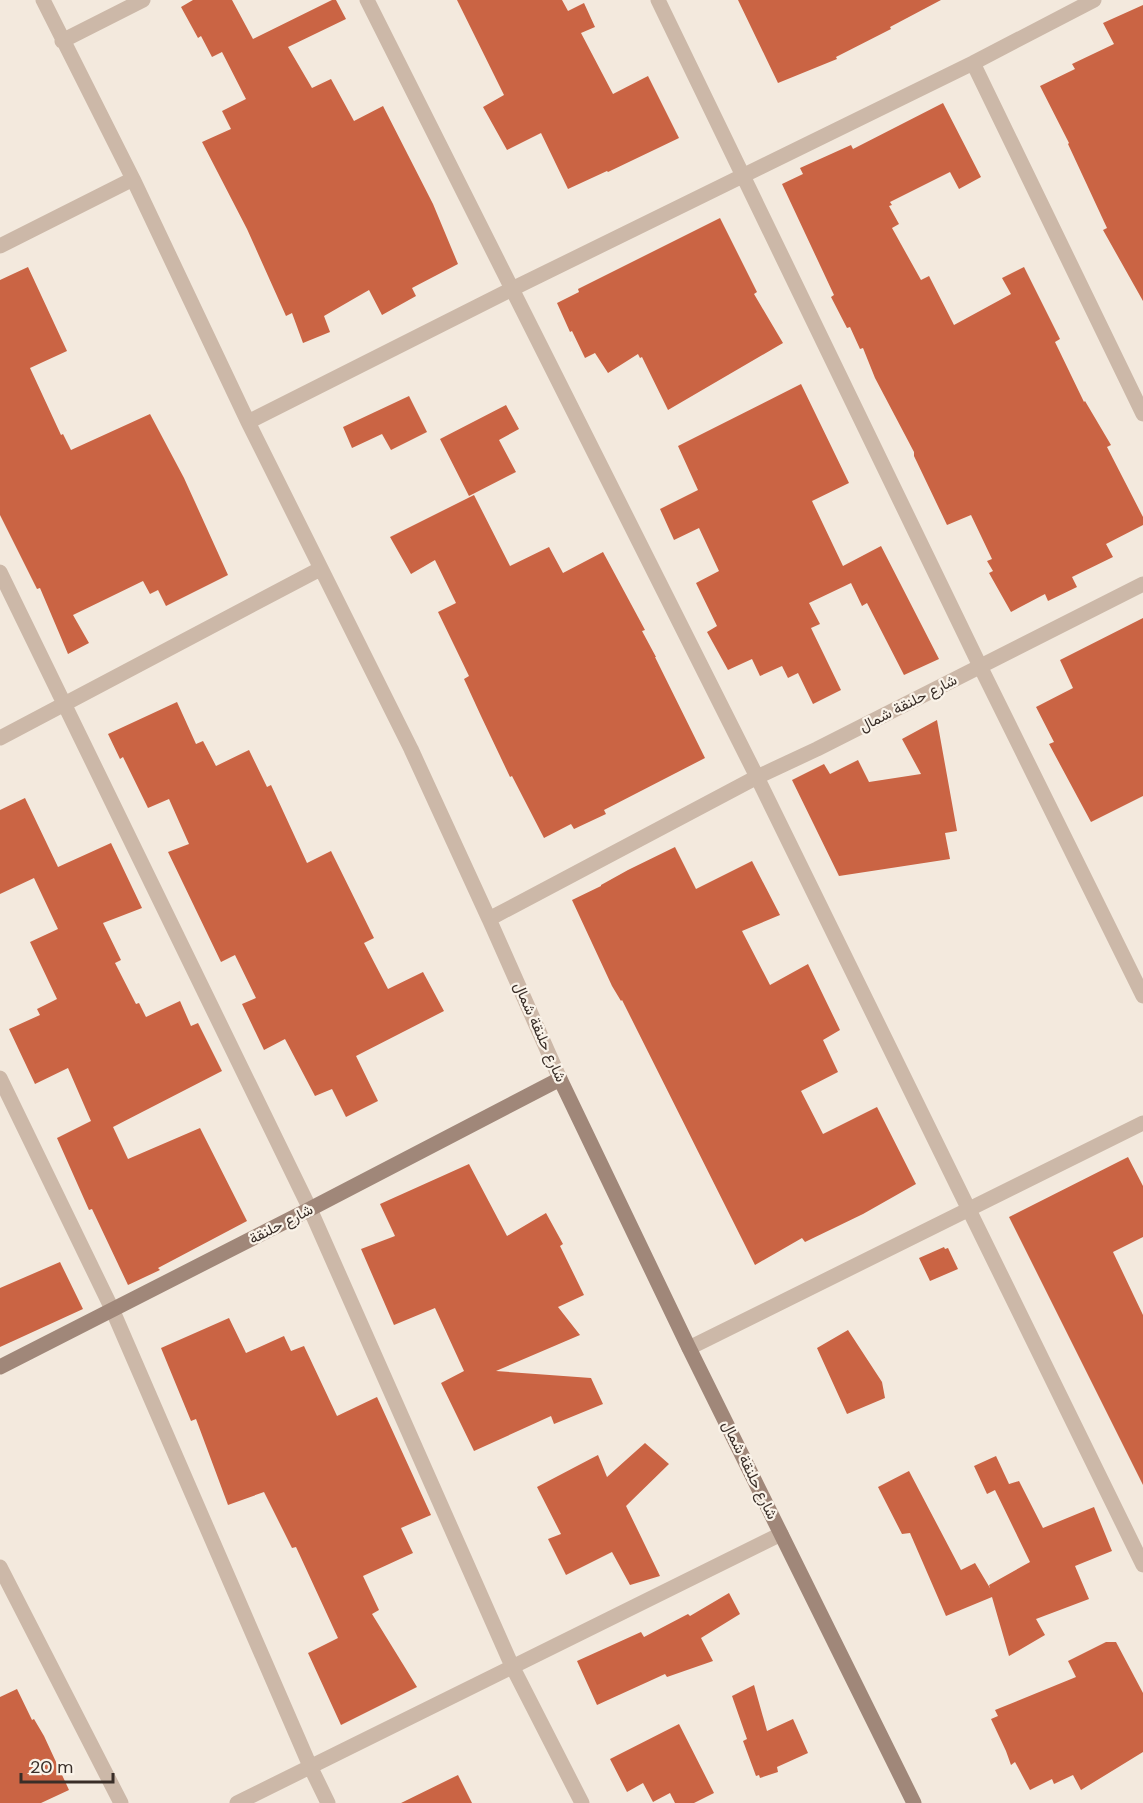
<svg xmlns="http://www.w3.org/2000/svg" width="1143" height="1803" viewBox="0 0 1143 1803" font-family="'DM Sans',Vazirmatn,sans-serif">
<rect width="100%" height="100%" fill="#f3e9dd"/>
<!-- building -->
<path fill="#ca6444" d="M193,0H232L253,39L332,0H336L346,19L288,47L312,88L331,79L354,121L383,106L433,204L458,264L412,288L416,296L382,315L369,290L324,316L330,332L303,343L292,313L286,316L247,229L202,142L231,129L222,111L246,99L222,52L212,57L201,36L198,38L181,7Z
M457,0H562L568,11L584,3L595,27L581,33L613,94L648,76L679,138L608,172L607,171L568,189L541,133L507,150L483,107L504,95Z
M738,0H941L890,27L891,29L836,57L837,59L778,83Z
M1143,5V301L1103,230L1107,228L1068,144L1069,143L1040,86L1075,69L1072,64L1114,44L1103,23Z
M943,103L981,177L959,189L950,172L890,202L892,205L889,206L899,224L892,228L921,280L929,276L954,325L1011,294L1002,278L1024,267L1060,339L1055,342L1084,402L1085,401L1111,445L1107,447L1143,517V525L1106,544L1113,557L1072,577L1077,587L1048,601L1045,594L1011,612L989,573L993,571L987,561L992,559L971,515L947,525L914,456V452L875,378L863,348L860,349L850,327L847,328L831,297L834,295L782,184L803,174L800,168L851,145L853,149Z
M720,218L757,292L754,294L783,343L668,410L642,357L640,358L638,354L608,373L595,353L585,358L572,331L570,332L557,303L579,292L578,289Z
M28,267L67,351L30,368L61,435L63,434L71,450L150,414L184,478L228,575L166,606L158,590L150,594L143,581L73,615L89,643L68,654L40,588L37,589L0,515V280Z
M801,384L849,483L812,501L843,566L881,546L939,659L904,675L867,603L862,606L851,583L809,603L820,624L811,628L841,690L813,704L798,673L788,678L782,666L760,676L752,659L728,670L707,632L717,626L696,583L719,571L699,528L674,540L660,509L698,490L678,446Z
M409,396L427,432L391,450L382,434L352,448L343,427Z
M506,405L519,429L499,440L516,472L469,496L440,439Z
M474,495L510,566L549,547L563,573L603,552L645,630L642,631L656,657H655L705,758L604,810L606,814L574,829L571,824L544,838L512,776L510,777L481,716L464,679L469,676L438,612L456,603L435,560L411,574L390,537Z
M1143,618V796L1091,822L1049,744L1054,742L1036,707L1073,688L1060,660Z
M177,702L196,744L203,741L216,766L249,750L267,787L271,785L307,863L331,851L374,938L364,943L388,989L423,972L444,1011L356,1056L378,1101L346,1117L332,1089L315,1096L285,1039L264,1050L242,1004L256,998L235,955L221,962L168,852L189,844L169,799L148,808L123,757L120,759L108,734Z
M937,720L957,831L945,833L950,859L839,876L792,780L824,764L830,774L858,760L869,782L921,774L902,739Z
M25,798L58,867L111,843L142,908L103,923L121,960L115,963L136,1004L139,1003L146,1017L180,1001L191,1026L198,1023L222,1071L113,1127L128,1159L200,1128L247,1221L158,1268L160,1270L128,1285L92,1209L89,1210L57,1138L91,1121L68,1068L35,1084L9,1029L40,1015L37,1009L57,999L30,942L58,929L34,878L0,894V810Z
M675,847L696,889L752,861L780,915L742,931L770,985L808,964L840,1030L823,1040L838,1072L801,1091L823,1134L877,1107L916,1184L863,1214L805,1242L802,1238L755,1265L622,1000L621,1001L612,986L572,900L601,886V885L628,870Z
M1128,1157L1143,1186V1237L1113,1252L1143,1315V1485L1009,1217Z
M469,1164L507,1236L546,1213L563,1244L560,1246L584,1295L558,1307L580,1335L496,1371L591,1378L603,1404L554,1424L551,1416L474,1451L441,1383L464,1371L435,1308L394,1325L361,1249L395,1236L380,1204Z
M944,1247L945,1249L948,1248L958,1269L930,1281L919,1258Z
M60,1262L83,1309L0,1347V1288Z
M229,1318L246,1353L284,1336L291,1351L304,1346L337,1416L377,1397L431,1515L401,1528L413,1553L363,1576L379,1610L372,1614L417,1687L341,1725L308,1653L338,1638L296,1547L292,1548L264,1492L228,1505L196,1419L191,1421L161,1348Z
M848,1330L882,1382L885,1398L847,1414L817,1348Z
M645,1443L669,1464L626,1506L660,1576L630,1585L612,1552L566,1575L548,1539L561,1534L537,1487L598,1455L607,1477Z
M996,1456L1009,1484L1019,1481L1043,1528L1094,1507L1112,1551L1075,1566L1089,1599L1036,1619L1045,1635L1009,1656L992,1597L946,1616L910,1533L902,1534L878,1487L909,1471L961,1570L975,1563L990,1588L989,1585L1030,1562L995,1490L987,1494L974,1466Z
M729,1593L740,1614L701,1638L713,1661L667,1677L665,1674L597,1705L577,1661L641,1632L644,1637L688,1614L690,1616Z
M1106,1642H1116L1143,1693V1752L1081,1790L1073,1775L1054,1784L1052,1779L1030,1790L1015,1762L1011,1765L1006,1751L991,1719L998,1716L995,1710L1076,1677L1068,1661Z
M754,1685L767,1731L793,1719L808,1753L777,1767L778,1772L760,1778L759,1775L756,1776L743,1741L747,1739L732,1696Z
M17,1689L32,1720L34,1719L44,1736L69,1790L41,1803H0V1697Z
M679,1724L714,1793L694,1803H675L670,1793L653,1802L643,1783L627,1792L610,1759Z
M458,1775L472,1803H401Z"/>
<g fill="none" stroke-linecap="round" stroke-linejoin="round">
<!-- street -->
<path stroke="#ccb8a8" stroke-width="15" d="M43,0L133,179L248,422L411,749L489,919
M367,0L757,777L1143,1565
M658,0L980,666L1143,996
M62,41L143,0
M973,63L1143,414
M0,246L133,179
M248,422L512,289L973,63L1094,0
M0,572L310,1209L512,1666L582,1803
M0,738L320,569
M0,1078L112,1309L310,1766L328,1803
M560,1079L489,919L757,777L817,749L1143,584
M689,1348L1143,1123
M0,1567L121,1803
M237,1803L781,1534"/>
<!-- secondary -->
<path stroke="#a08779" stroke-width="15" d="M0,1367L310,1209L560,1079L689,1348L914,1803"/>
</g>
<g text-anchor="middle" stroke-width="4.5" stroke-linejoin="round" paint-order="stroke">
<!-- street labels -->
<g font-size="15" fill="#392e28" stroke="#faf3e9">
<text transform="translate(908 703) rotate(-27)" y="5">شارع حلنقة شمال</text>
<text transform="translate(540 1032) rotate(66)" y="5">شارع حلنقة شمال</text>
<text transform="translate(281 1224) rotate(-27)" y="5">شارع حلنقة</text>
<text transform="translate(750 1470) rotate(64)" y="5">شارع حلنقة شمال</text>
</g>
</g>
<!-- scale -->
<path d="M21 1773v9h92v-9" fill="none" stroke="#392e28" stroke-width="3"/>
<text x="30" y="1773" font-size="18" fill="#392e28" stroke="#faf3e9" stroke-width="4.5" paint-order="stroke">20 m</text>
</svg>
